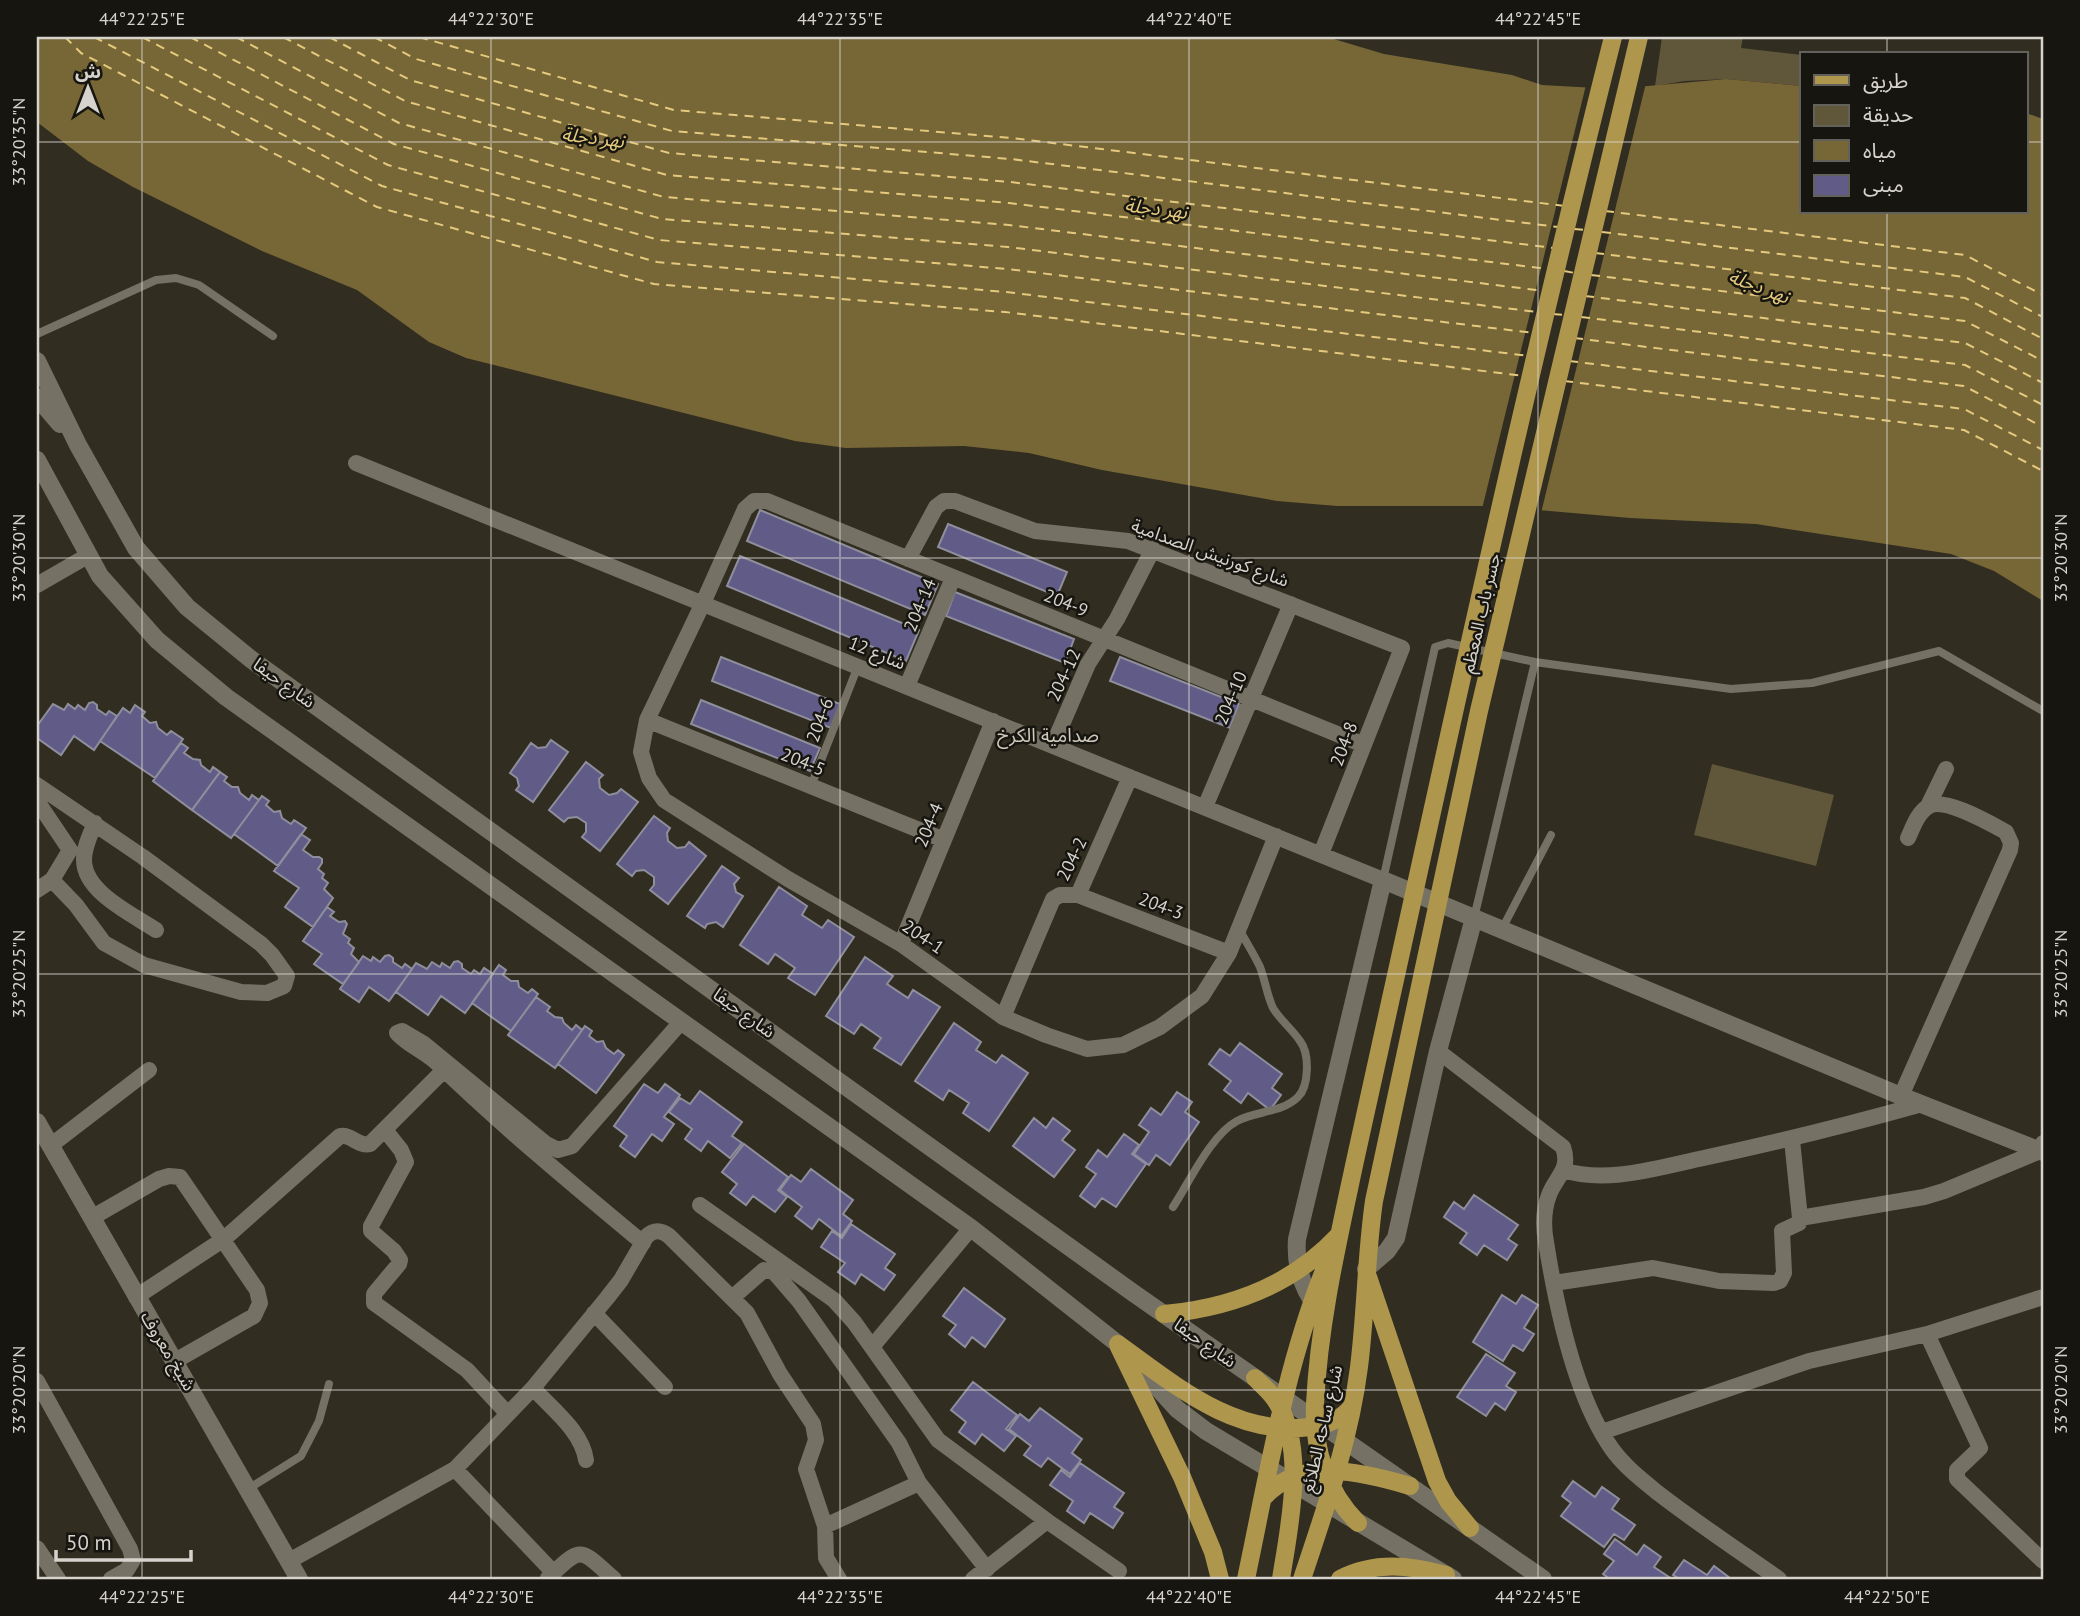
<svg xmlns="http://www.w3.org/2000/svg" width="2080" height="1616" viewBox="0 0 2080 1616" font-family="'PT Sans','Noto Sans Arabic',sans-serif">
<rect width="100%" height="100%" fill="#312d21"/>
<!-- green -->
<path fill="#60563a" d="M1662,37H1743L1741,48L1802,55V86L1726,79L1685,81L1655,86Z
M1712,764L1834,795L1816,866L1694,835Z"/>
<!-- water -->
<path fill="#776636" d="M37,37H1327L1384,54L1512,75L1542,85L1614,89L1726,79L1802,86V212H2026V113L2043,119V601L1994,571L1951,554L1756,524L1630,518L1493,506H1337L1277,501L1102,470L1029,453L964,446L846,448L795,441L466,358L429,342L357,290L262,251L133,187L88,161L37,122Z"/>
<!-- pier -->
<path fill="#312d21" d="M1646,83L1541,513L1482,509L1586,85Z"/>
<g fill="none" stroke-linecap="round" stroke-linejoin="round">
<!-- ferry -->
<path stroke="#e5ca7e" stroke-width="2" stroke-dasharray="9 7" stroke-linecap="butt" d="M65,37L81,53L377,207L654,284L1005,312L1524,376
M94,37L382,186L657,262L1006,292L1529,356
M142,37L388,165L659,240L1007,269L1534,333
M190,37L394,144L662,219L1008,247L1537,312
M236,37L399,123L664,197L1009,225L1544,291
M283,37L405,101L667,175L1009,203L1548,269
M329,37L410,80L669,153L1010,182L1554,248
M374,37L416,59L672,131L1011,159L1558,227
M419,37L674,110L1012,138L1565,206
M1605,211L1965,255L2043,295
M1574,229L1586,230
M1602,232L1965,277L2043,317
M1595,253L1965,298L2043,339
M1564,271L1575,273
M1591,275L1965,321L2043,361
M1585,296L1965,343L2043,383
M1553,314L1565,315
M1581,317L1965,365L2043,405
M1574,338L1964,386L2043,427
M1569,361L1964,409L2043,450
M1564,381L1964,430L2043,471"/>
</g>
<!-- building -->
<path fill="#605b87" stroke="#8f8e9c" stroke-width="2" d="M760,510L938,584L925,615L747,541Z
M948,524L1067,572L1057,596L938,547Z
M740,556L919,630L906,661L727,586Z
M955,592L1074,639L1065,663L946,616Z
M721,657L840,704L831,728L712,681Z
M1120,657L1239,704L1230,728L1110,681Z
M701,700L820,748L810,771L691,724Z
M93,702L97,705V709L106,715L109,711L117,716L94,750L74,736L61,755L37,738V726L53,704L64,710L68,704L75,709L78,705L85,710L89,703Z
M135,705L145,712L142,716L150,723L156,722L158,728L167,735L171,731L183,739L155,778L100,741L123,708L130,713Z
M551,740L568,752L533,802L516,790L519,786L517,778L510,773L531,743L538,748L546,747Z
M181,743L188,748L184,753L193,759L200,760L201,765L210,772L213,767L220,772L192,810L153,781Z
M586,762L603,775L599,779L600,788L609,795L617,793L621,789L638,802L600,851L582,837L586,832V823L577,817L568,818L564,822L549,810Z
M220,772L227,777L224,781L232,787H238L240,793L249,800L252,795L259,800L231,838L192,810Z
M262,796L269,801L266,805L274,812L280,811L282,818L291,824L294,820L306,828L278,866L234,834Z
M654,816L670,828L667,833L668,841L677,848L685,847L689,842L706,856L668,904L650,890L654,885V877L644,870L636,871L632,876L617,864Z
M301,834L310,840L303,850L313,857H319L322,859V863L318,869L324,874L322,878L328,883L324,889L333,898L313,927L285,907L299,888L274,871Z
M722,866L739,878L734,884L736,892L743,896L723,927L716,922L707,924L705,928L687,916Z
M779,887L807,906L802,915L822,928L828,920L854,937L815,995L788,978L795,968L775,954L768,964L740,945Z
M327,907L334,912L330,916L339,922L345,921L347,924L343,934L350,939L348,943L354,948L351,954L359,962L343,984L314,964L322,954L303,941Z
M389,955L393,958V962L402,968L405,964L412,969L389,1001L369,987L359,1002L340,989L363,956L371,961L373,957L380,962L385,956Z
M865,957L893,976L887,984L908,998L913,990L940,1007L901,1065L874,1048L881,1038L861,1024L854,1034L826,1016Z
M458,961L462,964V968L471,974L474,970L480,974L484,968L493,974L465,1013L441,996L428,1015L396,992L416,963L427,969L432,962L440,967L442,963L450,968L454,962Z
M499,965L506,970L503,975L511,981H518L519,987L528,993L532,989L538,994L511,1031L472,1003Z
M536,997L550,1007L547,1011L555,1017L562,1018L564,1023L572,1030L576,1025L582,1030L555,1068L508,1035Z
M954,1023L981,1042L976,1050L996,1063L1002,1055L1028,1073L989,1131L963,1113L969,1103L949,1090L943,1100L915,1081Z
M585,1026L592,1031L589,1036L597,1042L603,1041L606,1048L614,1054L618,1050L624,1055L596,1093L558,1064Z
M1240,1043L1282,1074L1272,1088L1281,1095L1270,1110L1248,1093L1241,1103L1224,1090L1231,1081L1209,1064L1220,1049L1230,1056Z
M644,1084L658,1093L665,1084L680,1095L664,1117L674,1124L662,1141L652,1134L635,1157L620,1146L627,1136L614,1126Z
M700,1091L742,1122L732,1136L742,1143L730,1158L708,1141L701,1151L685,1139L692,1129L669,1112L680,1098L690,1104Z
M1177,1092L1192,1102L1185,1112L1199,1122L1170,1165L1156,1155L1149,1165L1134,1154L1149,1132L1139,1125L1151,1108L1161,1115Z
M1034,1118L1046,1128L1053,1118L1070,1131L1062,1140L1075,1150L1054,1177L1013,1146Z
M1124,1134L1139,1145L1132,1154L1146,1164L1116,1207L1102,1198L1095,1207L1080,1196L1096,1174L1086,1167L1098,1150L1107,1157Z
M744,1144L788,1177L778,1190L787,1197L775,1212L753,1196L746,1205L730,1193L737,1184L722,1172Z
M811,1169L853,1200L843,1214L852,1221L841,1236L819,1219L812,1229L795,1216L802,1207L780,1190L791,1175L801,1182Z
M1474,1195L1518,1225L1508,1239L1517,1245L1507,1260L1484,1245L1477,1255L1460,1243L1467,1233L1444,1217L1454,1202L1464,1209Z
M851,1224L895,1254L885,1268L895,1275L884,1290L861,1274L855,1284L838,1272L845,1263L821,1247L832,1231L842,1238Z
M964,1288L1005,1319L985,1347L972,1337L965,1347L949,1334L956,1325L943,1316Z
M1502,1295L1516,1304L1522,1295L1538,1305L1524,1328L1534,1334L1523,1351L1513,1345L1503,1361L1473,1342Z
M1486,1354L1515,1373L1506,1386L1516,1392L1505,1410L1495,1403L1486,1416L1457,1397Z
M973,1382L1017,1415L1006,1429L1016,1436L1004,1451L982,1434L975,1444L959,1432L966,1422L951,1410Z
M1040,1408L1082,1439L1072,1453L1081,1460L1070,1474L1048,1458L1041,1467L1024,1455L1031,1446L1009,1429L1020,1414L1029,1421Z
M1080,1463L1124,1493L1114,1507L1123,1513L1113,1528L1090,1513L1084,1523L1067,1511L1073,1501L1050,1485L1061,1470L1070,1477Z
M1573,1481L1595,1497L1602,1487L1619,1499L1612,1509L1635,1525L1624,1540L1614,1534L1604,1547L1561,1516L1571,1503L1562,1496Z
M1615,1539L1637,1555L1644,1545L1661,1557L1654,1567L1672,1579H1610L1603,1574L1614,1561L1604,1554Z
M1684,1560L1707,1575L1714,1566L1730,1578L1680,1579L1673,1575Z"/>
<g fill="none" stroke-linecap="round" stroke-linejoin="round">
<!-- service -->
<path stroke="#757164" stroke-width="8" d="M37,334L156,280L176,278L199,285L273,336
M1535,662L1731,689L1812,683L1939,651L2043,711
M811,786L858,666
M1383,880L1435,647L1448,643L1535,662L1474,918
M1502,929L1551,835
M1173,1207C1190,1181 1211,1135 1237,1121C1255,1111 1282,1113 1298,1097C1309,1086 1310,1054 1300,1041C1292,1029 1281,1021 1273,1008C1267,995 1265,980 1260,967C1254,954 1246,942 1239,929
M248,1489L301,1456L319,1421L329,1384"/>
<!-- minor -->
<path stroke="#757164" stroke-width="16" d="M356,463L1383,880
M908,559L936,507L944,501H955L1035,531L1128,541L1402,648L1321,854
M37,585L89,555
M907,686L953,578
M647,720L944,840
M1053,745L1088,664L1117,619L1153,549
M37,785L143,857L261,944L272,955L287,976L284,986L267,993L241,992L144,965L104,943L76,905L52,880
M37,801L70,850L52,880L37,890
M1928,806L1946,769
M1205,807L1291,604
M95,823C90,835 84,847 84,860C84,892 132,914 156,930
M1276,836L1229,953L1202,996L1160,1027L1123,1045L1087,1049L1046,1035L1003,1017L901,944L788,879L664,800L649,778L641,752L647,720L703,603L745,509L754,501H767L1364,745
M1078,895L1229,953
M901,944L993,721
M1003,1017L1053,899L1060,895H1078L1130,777
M1438,1051L1563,1147C1571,1170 1556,1176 1549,1195C1543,1211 1543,1226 1546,1242C1556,1305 1575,1397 1612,1449C1624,1466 1642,1480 1658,1493C1697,1523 1739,1551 1779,1579
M1901,1096L2010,850L2011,843L2006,832C1991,824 1945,797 1929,806C1918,812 1913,827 1908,838
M385,1130L401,1150L406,1162L371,1226V1231L394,1251L400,1260L399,1264L374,1294V1303L467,1370L508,1414
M50,1146L149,1070
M1563,1170C1606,1184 1656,1168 1699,1159C1775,1143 1847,1125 1922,1104
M700,1205L834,1300L854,1322L938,1440L1047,1521
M93,1217L159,1179L169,1176L180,1177L257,1290L260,1303L254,1316L175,1361
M1800,1218L1924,1197L1944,1191L2040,1151L2043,1143
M643,1243C572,1184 502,1126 436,1062C424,1051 408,1045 397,1033L402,1031L424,1044L546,1144L558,1150L572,1146L681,1022
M1554,1283L1653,1268L1719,1281L1774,1283L1780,1281L1784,1273L1782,1231L1799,1223L1800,1218L1792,1140
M136,1297L224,1239L340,1136C351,1134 359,1147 370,1144L444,1070
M733,1297L764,1270L774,1272L799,1301L899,1443L919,1483L987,1569
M594,1313L665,1387
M1927,1334L1980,1448L1957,1470V1479L2043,1561
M872,1347L971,1228
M37,1381L130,1549L133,1560L127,1570L111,1579
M533,1388C552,1409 582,1431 586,1460
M1602,1432L1809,1361L1927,1334L2043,1297
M455,1469L553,1572
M825,1526L919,1483
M37,1548L58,1579
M289,1561L455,1469L533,1388L607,1298L621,1280L646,1237C654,1229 661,1230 669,1236L747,1313L780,1374L813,1424L816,1440L806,1469L825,1526L826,1558L839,1579
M548,1578C583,1545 579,1548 614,1579
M973,1579L1047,1521L1119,1571"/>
<!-- tertiary -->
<path stroke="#757164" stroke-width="18" d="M37,1122L299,1579
M1366,1269L1387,1251L1396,1238L1438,1051L1474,918
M1320,1311C1303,1291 1295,1266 1297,1239L1383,880L1901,1096L2043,1152"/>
<!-- secondary -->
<path stroke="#757164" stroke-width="18" d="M37,361L78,445L136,548L187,607L252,660L1132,1292L1543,1579
M37,397L60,424
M37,460L100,576L157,640L226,697L971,1228L1118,1344L1177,1409L1206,1431L1453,1579"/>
<!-- primary -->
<path stroke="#ae964d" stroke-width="18" d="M1368,1277L1437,1481L1448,1501L1470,1528
M1164,1314C1230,1308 1292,1285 1338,1236
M1118,1344C1175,1385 1235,1437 1310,1427C1326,1425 1342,1420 1352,1406
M1119,1347L1182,1477L1213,1552L1220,1579
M1255,1378C1262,1385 1269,1391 1274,1398C1308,1445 1289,1527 1281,1579
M1263,1498C1300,1456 1363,1472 1410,1486
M1358,1523C1326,1491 1313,1448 1315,1404C1319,1322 1338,1241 1355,1161C1373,1081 1390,1001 1408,921C1473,625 1539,330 1613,37
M1246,1579C1268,1475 1285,1367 1325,1268
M1302,1579C1325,1510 1350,1439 1359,1367C1366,1311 1366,1256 1374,1201L1479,711L1639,37
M1340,1579C1374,1561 1410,1565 1446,1575"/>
</g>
<!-- ticks -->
<path fill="none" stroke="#d6d3cc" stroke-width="2" stroke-opacity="0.45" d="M142,37V1579M491,37V1579M840,37V1579M1189,37V1579M1538,37V1579M1887,37V54M37,142H1802M2026,142H2043M1887,212V1579M37,558H2043M37,974H2043M37,1390H2043"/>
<g text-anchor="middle" stroke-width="5" stroke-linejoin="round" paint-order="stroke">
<!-- street labels -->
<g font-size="18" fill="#d6d3cc" stroke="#171510">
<text transform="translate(1210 553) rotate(20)" y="6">شارع كورنيش الصدامية</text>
<text transform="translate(1066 603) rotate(22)" y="6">204-9</text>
<text transform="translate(920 605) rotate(-67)" y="6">204-14</text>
<text transform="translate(1481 613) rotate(-77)" y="6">جسر باب المعظم</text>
<text transform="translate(877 653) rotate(22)" y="6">شارع 12</text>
<text transform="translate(1064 675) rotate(-65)" y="6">204-12</text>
<text transform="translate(284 683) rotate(36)" y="6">شارع حيفا</text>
<text transform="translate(1231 698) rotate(-67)" y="6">204-10</text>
<text transform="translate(820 720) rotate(-69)" y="6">204-6</text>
<text transform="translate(1344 744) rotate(-69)" y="6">204-8</text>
<text transform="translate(803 762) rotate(22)" y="6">204-5</text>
<text transform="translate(929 825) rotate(-67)" y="6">204-4</text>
<text transform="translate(1072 859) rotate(-64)" y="6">204-2</text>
<text transform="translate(1161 906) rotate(21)" y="6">204-3</text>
<text transform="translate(923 937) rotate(34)" y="6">204-1</text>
<text transform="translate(744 1013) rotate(36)" y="6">شارع حيفا</text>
<text transform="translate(1205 1343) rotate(35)" y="6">شارع حيفا</text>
<text transform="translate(168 1351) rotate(59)" y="6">شیخ معروف</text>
<text transform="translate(1322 1429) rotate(-77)" y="6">شارع ساحه الطلائع</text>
</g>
<!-- water labels -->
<g font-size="19" font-style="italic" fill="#e5ca7e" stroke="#171510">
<text transform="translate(593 137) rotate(7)" y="7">نهر دجلة</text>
<text transform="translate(1156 208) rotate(7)" y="7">نهر دجلة</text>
<text transform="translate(1759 286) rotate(21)" y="7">نهر دجلة</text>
</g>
<!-- neighbourhood labels -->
<g font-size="19" fill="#d1cbbd" stroke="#171510">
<text x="1048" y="742">صدامية الكرخ</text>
</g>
</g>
<!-- border -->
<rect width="2080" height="1616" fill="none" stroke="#171510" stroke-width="77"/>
<!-- legend -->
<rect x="1800" y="52" width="228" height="161" fill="#171510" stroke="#63615b" stroke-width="2"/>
<rect x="1814" y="75" width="35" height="10" fill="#ae964d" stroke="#63615b" stroke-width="2"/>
<text x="1863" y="88" font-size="21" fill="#d6d3cc">طريق</text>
<rect x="1814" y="105" width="35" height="21" fill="#60563a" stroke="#63615b" stroke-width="2"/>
<text x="1863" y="122" font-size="21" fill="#d6d3cc">حديقة</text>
<rect x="1814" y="140" width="35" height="21" fill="#776636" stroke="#63615b" stroke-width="2"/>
<text x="1863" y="158" font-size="21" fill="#d6d3cc">مياه</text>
<rect x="1814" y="175" width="35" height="21" fill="#605b87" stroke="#63615b" stroke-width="2"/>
<text x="1863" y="192" font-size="21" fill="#d6d3cc">مبنى</text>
<!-- north arrow -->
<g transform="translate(88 88)" stroke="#171510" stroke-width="5" paint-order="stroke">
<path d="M0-5L12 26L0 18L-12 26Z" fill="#d6d3cc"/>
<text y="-10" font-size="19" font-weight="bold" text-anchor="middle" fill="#d6d3cc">ش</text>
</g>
<!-- scale -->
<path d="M56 1550v10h135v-10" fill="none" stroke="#d6d3cc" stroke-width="3.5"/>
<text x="66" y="1550" font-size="21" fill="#d6d3cc" stroke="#171510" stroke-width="5" paint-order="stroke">50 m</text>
<rect x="38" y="38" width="2004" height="1540" fill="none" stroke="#d6d3cc" stroke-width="2.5"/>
<g font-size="18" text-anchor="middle" fill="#d6d3cc">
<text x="142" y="25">44°22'25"E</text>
<text x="491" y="25">44°22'30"E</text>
<text x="840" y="25">44°22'35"E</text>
<text x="1189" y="25">44°22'40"E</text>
<text x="1538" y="25">44°22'45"E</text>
<text transform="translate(19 142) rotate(-90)" y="6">33°20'35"N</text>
<text transform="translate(19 558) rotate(-90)" y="6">33°20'30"N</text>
<text transform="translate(2061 558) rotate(-90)" y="6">33°20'30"N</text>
<text transform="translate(19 974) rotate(-90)" y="6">33°20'25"N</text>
<text transform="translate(2061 974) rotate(-90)" y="6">33°20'25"N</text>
<text transform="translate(19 1390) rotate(-90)" y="6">33°20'20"N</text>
<text transform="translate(2061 1390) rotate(-90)" y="6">33°20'20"N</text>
<text x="142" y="1603">44°22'25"E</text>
<text x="491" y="1603">44°22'30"E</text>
<text x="840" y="1603">44°22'35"E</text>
<text x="1189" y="1603">44°22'40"E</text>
<text x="1538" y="1603">44°22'45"E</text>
<text x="1887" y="1603">44°22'50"E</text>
</g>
</svg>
